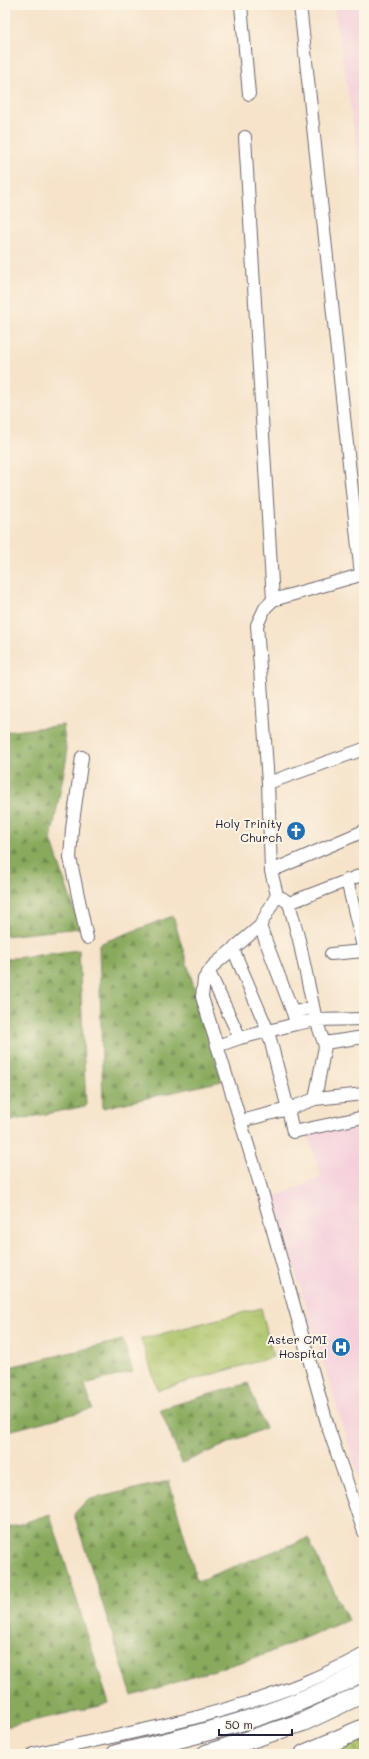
<svg xmlns="http://www.w3.org/2000/svg" width="369" height="1759" viewBox="0 0 369 1759" font-family="Mali,sans-serif">
<defs>
<pattern id="grass-tufts" width="24" height="20" patternUnits="userSpaceOnUse"><rect width="24" height="20" fill="#acc469"/><path d="M3 7l-1-3M5 7V3M7 7l1-3M15 17l-1-3M17 17v-4M19 17l1-3" fill="none" stroke="#94a85c"/></pattern>
<pattern id="forest-firs" width="22" height="20" patternUnits="userSpaceOnUse"><rect width="22" height="20" fill="#89aa5d"/><path d="M5 1l3.5 6h-7zM16 11l3.5 6h-7z" fill="#708a4e"/></pattern>
<pattern id="cemetery-stones" width="16" height="16" patternUnits="userSpaceOnUse"><rect width="16" height="16" fill="#acc469"/><path d="M2 7V4a2 2 0 0 1 4 0v3zM10 15v-3a2 2 0 0 1 4 0v3z" fill="#94a85c"/></pattern>
</defs>
<rect width="100%" height="100%" fill="#fcf5e5"/>
<filter id="ink" filterUnits="userSpaceOnUse"><feTurbulence type="fractalNoise" baseFrequency=".025" numOctaves="2"/><feDisplacementMap in="SourceGraphic" scale="8" xChannelSelector="R" yChannelSelector="G"/><feConvolveMatrix kernelMatrix="1 2 1 2 8 2 1 2 1" color-interpolation-filters="sRGB"/></filter>
<filter id="wash" filterUnits="userSpaceOnUse"><feTurbulence type="fractalNoise" baseFrequency=".012" numOctaves="4" result="noise"/><feDisplacementMap in="SourceGraphic" scale="16" xChannelSelector="R" yChannelSelector="G"/><feGaussianBlur stdDeviation="0.9" result="paint"/><feColorMatrix in="noise" values="0 0 0 0 0 0 0 0 0 0 0 0 0 0 0 0 0 1.4 0 .05"/><feComposite in="paint" operator="in"/></filter>
<g filter="url(#wash)">
<rect width="100%" height="100%" fill="#f6e3ca"/>
<!-- built -->
<path fill="#f4cfdc" d="M334,5H364V192Z
M364,1119V1496L273,1198L321,1177L307,1131Z"/>
<!-- grass -->
<path fill="url(#grass-tufts)" stroke="#677352" d="M261,1308L273,1357L158,1390L141,1339Z"/>
<!-- forest -->
<path fill="url(#forest-firs)" stroke="#56664c" d="M63,725L67,756L51,839L80,928L5,936V732Z
M173,916L222,1081L103,1108L99,944Z
M79,950L86,1106L5,1122V959Z
M123,1340L133,1372L85,1384L92,1409L5,1432V1368Z
M248,1383L265,1428L182,1463L160,1409Z
M169,1481L197,1581L308,1538L348,1620L263,1655L132,1696L74,1514L87,1500Z
M50,1514L109,1704L5,1727V1529Z"/>
<!-- cemetery -->
<path fill="url(#cemetery-stones)" stroke="#677352" d="M364,1738V1754H324Z"/>
</g>
<g filter="url(#ink)">
<g fill="none" stroke-linecap="round" stroke-linejoin="round">
<defs>
<path id="minor" d="M241,5L249,94
M300,5L361,575
M245,137L273,600
M364,574L273,600L265,608L257,625L268,783L271,871L277,895L260,926L213,966L204,979L202,997L259,1181L329,1430L364,1532
M82,757L72,829L70,858L87,938
M268,783L364,749
M271,871L364,831
M347,880L364,951
M282,898L289,903L364,874
M289,903L299,940L316,1020L364,1019
M260,926L293,1013L313,1007
M331,954L364,951
M209,972L240,1038L268,1031L233,949
M296,1024L316,1020L325,1046L315,1099L288,1109L293,1132L364,1117
M324,1043L364,1037
M217,1046L240,1038
M315,1099L364,1094
M241,1121L288,1109L268,1031L296,1024L293,1013
M33,1754C123,1734 215,1718 301,1684C322,1675 344,1666 364,1654"/>
<path id="highway" d="M116,1754C202,1734 286,1714 364,1671
M206,1754L303,1722L364,1693
M304,1754L364,1728"/>
</defs>
<!-- minor casing -->
<use href="#minor" stroke="#6c666d" stroke-width="14"/>
<!-- highway casing -->
<use href="#highway" stroke="#6c666d" stroke-width="20"/>
<!-- minor -->
<use href="#minor" stroke="#fff" stroke-width="12"/>
<!-- highway -->
<use href="#highway" stroke="#fff" stroke-width="18"/>
</g>
</g>
<!-- icons -->
<defs>
<symbol id="church-disc" viewBox="-11 -11 22 22"><circle r="9.5" fill="#1f6fb2" stroke="#fcf5e5"/><path d="M-1.2-6h2.4v3.5h3.3v2.4h-3.3V6h-2.4V-.1h-3.3v-2.4h3.3Z" fill="#fff"/></symbol>
<symbol id="hospital-disc" viewBox="-11 -11 22 22"><circle r="9.5" fill="#1f6fb2" stroke="#fcf5e5"/><path d="M-5-5h3v3.5h4V-5h3V5h-3V1.5h-4V5h-3Z" fill="#fff"/></symbol>
</defs>
<g fill-rule="evenodd">
<use href="#church-disc" x="285" y="820" width="22" height="22"/>
<use href="#hospital-disc" x="330" y="1336" width="22" height="22"/>
</g>
<g text-anchor="middle" stroke-width="4" stroke-linejoin="round" paint-order="stroke">
<!-- poi labels -->
<g font-size="12" fill="#22223b" stroke="#fcf5e5" text-anchor="end">
<text x="282" y="828">Holy Trinity<tspan x="282" dy="14">Church</tspan></text>
<text x="327" y="1344">Aster CMI<tspan x="327" dy="14">Hospital</tspan></text>
</g>
</g>
<!-- margin -->
<rect width="369" height="1759" fill="none" stroke="#fcf5e5" stroke-width="20"/>
<!-- scale -->
<path d="M219 1729v6h73v-6" fill="none" stroke="#22223b" stroke-width="2"/>
<text x="225" y="1729" font-size="12" fill="#22223b" stroke="#fcf5e5" stroke-width="3" paint-order="stroke">50 m</text>
</svg>
